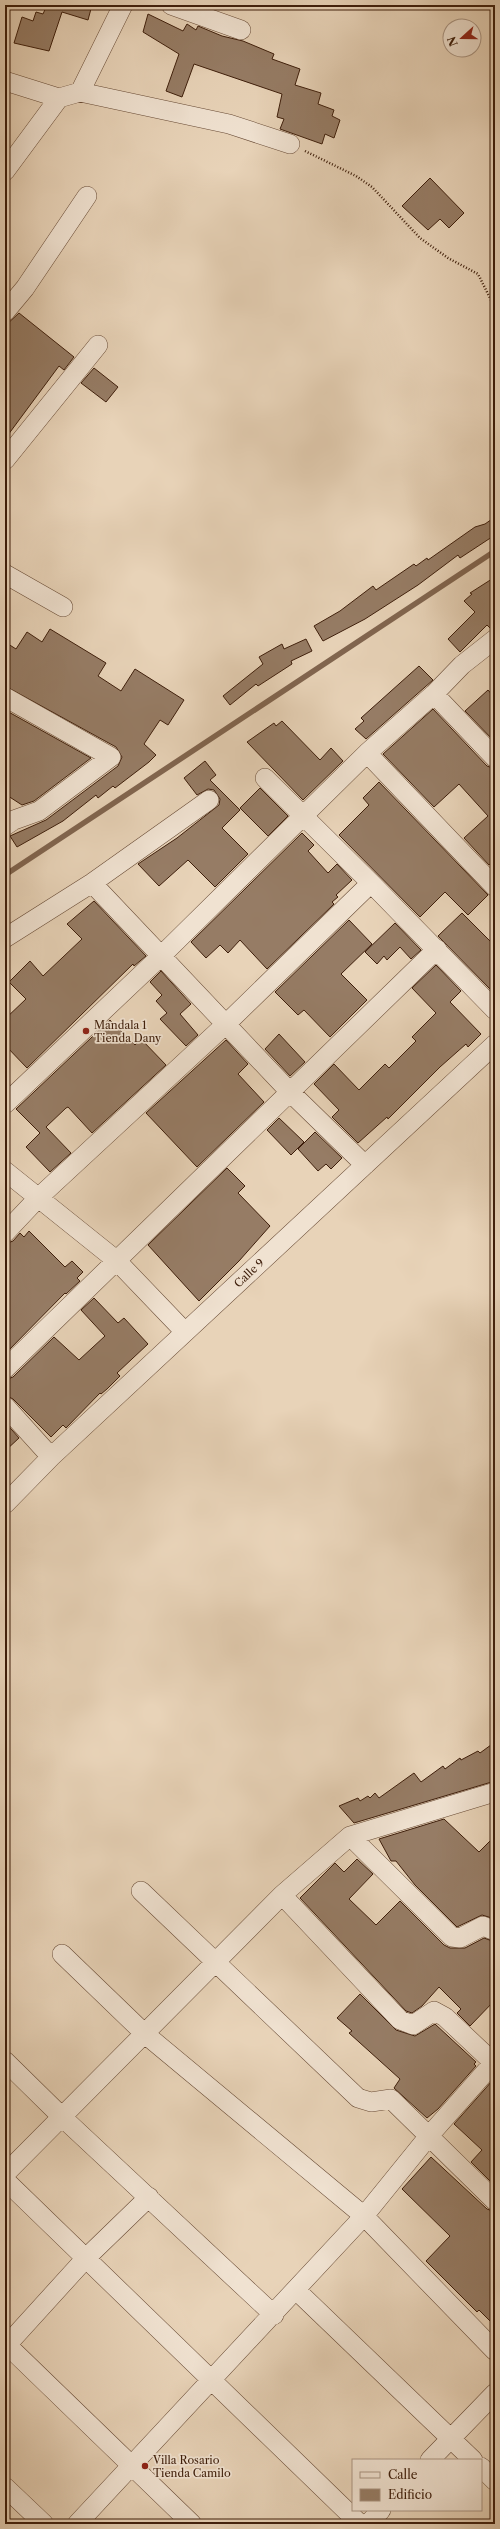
<svg xmlns="http://www.w3.org/2000/svg" width="500" height="2529" viewBox="0 0 500 2529" font-family="'Libre Caslon Text',serif">
<rect width="100%" height="100%" fill="#e8d3b8"/>
<filter id="stains"><feTurbulence type="fractalNoise" baseFrequency=".005" numOctaves="4"/><feColorMatrix values="0 0 0 0 .2 0 0 0 0 .09 0 0 0 0 .02 0 0 0 .5 -.17"/></filter>
<radialGradient id="worn" r=".72"><stop offset=".6" stop-color="#630" stop-opacity="0"/><stop offset="1" stop-color="#630" stop-opacity=".3"/></radialGradient>
<g fill="none" stroke-linecap="round" stroke-linejoin="round">
<!-- stream -->
<path stroke="#81654f" stroke-width="5.5" d="M5,875L495,551"/>
</g>
<!-- building -->
<path fill="#967c65" stroke="#3e1e0b" d="M47,5H92L88,20L62,12L49,51L14,43L22,17L33,21L36,12L43,14Z
M148,14L183,31L187,24L196,30L198,26L222,36L243,41L274,54L272,59L300,69L295,85L321,93L318,104L334,110L332,116L340,120L334,138L325,134L322,144L280,129L284,119L277,117L282,94L194,64L182,97L166,91L179,54L143,32Z
M430,178L464,213L449,228L440,219L428,230L402,206Z
M19,313L74,357L64,370L59,366L5,439V326Z
M94,368L118,387L106,402L81,383Z
M495,517V535L460,558L458,555L418,585L365,619L323,641L314,626L340,611L373,586L376,590L414,564L416,566L427,558L428,560L475,527L485,524Z
M495,577V628L491,629L487,625L460,652L448,639L475,612L464,601L472,594L470,593Z
M50,629L106,663L98,676L121,691L135,669L184,700L168,725L160,720L144,744L156,755L149,762L115,788L113,786L98,798L96,795L63,821L17,847L10,836L46,820L118,766L122,757L116,747L5,686V642L16,649L27,632L42,642Z
M306,639L312,651L291,661L292,664L258,686L256,684L230,705L223,696L263,664L259,657L282,644L284,649Z
M419,666L433,680L366,739L355,729L364,721L361,718Z
M488,690L495,698V742L465,711Z
M433,709L487,766L495,769V860L489,865L464,838L488,816L459,784L434,807L383,754Z
M5,710L91,758L34,801L22,805L5,794Z
M282,721L320,760L331,748L343,761L303,800L247,742L274,723L276,726Z
M205,761L216,775L210,780L240,810L222,828L248,854L215,887L188,860L159,886L138,864L177,838L219,805L220,799L214,790L208,789L197,795L184,778Z
M379,782L488,895L468,915L445,892L420,917L339,835L369,805L363,798Z
M260,788L288,816L268,836L240,808Z
M302,833L314,845L308,851L328,873L337,864L352,880L336,895L338,897L332,902L334,904L267,969L240,940L228,953L220,945L206,958L191,942Z
M94,901L146,956L134,966L133,964L27,1068L5,1045V1019L26,999L9,982L30,961L43,976L82,939L67,924Z
M462,913L495,946V984L490,989L438,936Z
M349,920L372,944L341,974L367,1000L330,1037L304,1010L298,1015L275,992Z
M395,923L421,950L411,959L400,947L387,960L384,956L377,964L365,952Z
M436,965L461,991L450,1002L481,1034L468,1047L466,1044L440,1067L388,1119L387,1117L358,1143L332,1117L339,1110L314,1084L334,1064L359,1090L385,1064L389,1068L416,1041L412,1037L436,1013L412,988Z
M161,971L191,1004L180,1014L198,1035L186,1046L160,1019L167,1013L156,1001L162,995L150,982Z
M110,1020L135,1045L141,1039L166,1065L92,1133L68,1107L66,1108L46,1127L71,1153L50,1172L26,1147L40,1133L16,1109Z
M279,1034L305,1062L290,1076L265,1049Z
M226,1040L248,1064L238,1074L264,1102L197,1167L146,1113Z
M279,1118L304,1142L291,1155L267,1130Z
M315,1132L342,1158L331,1169L326,1164L318,1171L298,1149Z
M227,1168L245,1186L238,1193L270,1226L239,1261L199,1301L148,1245Z
M29,1231L65,1267L72,1261L83,1272L77,1278L80,1281L66,1294L65,1293L5,1354V1244L13,1241L20,1233L24,1237Z
M94,1298L118,1323L124,1318L148,1344L117,1373L120,1376L107,1389L101,1394L100,1393L66,1428L63,1425L51,1437L13,1399L5,1395V1380L13,1377L54,1337L79,1360L105,1336L81,1310Z
M5,1422L19,1438L5,1451Z
M495,1742V1781L354,1823L339,1806L358,1798L360,1801L368,1796L370,1798L375,1793L379,1798L414,1773L421,1782L443,1766L445,1769L460,1758L461,1760L478,1751L480,1753Z
M444,1819L479,1852L495,1836V1919L482,1915L457,1927L415,1885L396,1861H391L379,1839Z
M357,1859L373,1874L349,1899L376,1925L400,1901L444,1945L450,1948H465L484,1938L495,1942V2000L470,2026L457,2013L461,2009L439,1987L422,2006L412,2013L406,2011L300,1898L335,1863L344,1872Z
M360,1994L396,2030L415,2036L435,2024L476,2062L474,2064L476,2066L438,2109L427,2118L394,2088L400,2079L349,2033L352,2031L337,2018Z
M492,2081L495,2085V2186L471,2162L482,2150L454,2124Z
M431,2157L487,2209L495,2212V2326L479,2310L477,2312L426,2261L450,2236L402,2189Z"/>
<g fill="none" stroke-linecap="round" stroke-linejoin="round">
<defs>
<path id="minor" d="M171,5L241,30
M5,81L59,98
M80,92L229,124L290,144
M5,171L59,98L80,92L123,5
M5,312L25,288L87,196
M5,460L98,345
M5,574L63,607
M434,694L495,758
M5,697L111,757L39,811L14,820L5,826
M367,753L495,887
M265,778L371,883L495,1010
M92,883L290,1092L365,1165
M5,938L92,883L209,800
M5,1104L161,956L367,753L434,694L462,665L495,639
M5,1171L116,1260L185,1332
M5,1233L38,1198L226,1024L371,883
M5,1369L437,949
M5,1406L51,1457
M5,1504L51,1457L495,1044
M350,1836L452,1937L460,1938L483,1926L495,1931
M141,1891L358,2098L371,2102L391,2099L495,2201
M282,1895L400,2020L413,2025L434,2011L445,2017L495,2064
M62,1954L145,2034L364,2216L495,2351
M5,2061L62,2117L274,2315
M5,2174L282,1895L350,1836L495,1792
M5,2180L360,2524
M296,2290L473,2460
M5,2343L192,2524
M5,2347L86,2258L149,2197
M430,2460L495,2393
M481,2467L495,2481
M5,2487L44,2524
M77,2524L364,2216L428,2137L495,2061
M368,2524L381,2510"/>
</defs>
<!-- minor casing -->
<use href="#minor" stroke="#684b36" stroke-width="20"/>
<!-- path -->
<path stroke="#3e1e0b" stroke-width="2.5" stroke-dasharray="1 2" stroke-linecap="butt" d="M305,151L356,176L372,187L420,238L448,258L478,274L495,308"/>
<!-- minor -->
<use href="#minor" stroke="#f0e2d1" stroke-width="19"/>
</g>
<!-- markers -->
<g fill="#8f2418" stroke="#f0e2d1" stroke-width="1.5">
<circle cx="86" cy="1031" r="4"/>
<circle cx="145" cy="2466" r="4"/>
</g>
<g text-anchor="middle" stroke-width="3.5" stroke-linejoin="round" paint-order="stroke">
<!-- poi labels -->
<g font-size="11" fill="#3e1e0b" stroke="#f0e2d1" text-anchor="start">
<text x="94" y="1029">Mandala 1<tspan x="94" dy="13">Tienda Dany</tspan></text>
<text x="153" y="2464">Villa Rosario<tspan x="153" dy="13">Tienda Camilo</tspan></text>
</g>
<!-- street labels -->
<g font-size="11" fill="#3e1e0b" stroke="#f0e2d1">
<text transform="translate(249 1273) rotate(-43)" y="4">Calle 9</text>
</g>
</g>
<!-- margin -->
<rect width="500" height="2529" fill="none" stroke="#e8d3b8" stroke-width="20"/>
<rect x="6" y="6" width="488" height="2517" fill="none" stroke="#3e1e0b" stroke-width="2"/>
<rect x="10" y="10" width="480" height="2509" fill="none" stroke="#3e1e0b"/>
<!-- legend -->
<rect x="352" y="2459" width="130" height="52" fill="#f0e2d1" stroke="#a99482"/>
<rect x="360" y="2472" width="20" height="6" fill="#f0e2d1" stroke="#a99482"/>
<text x="388" y="2479" font-size="12" fill="#3e1e0b">Calle</text>
<rect x="360" y="2489" width="20" height="12" fill="#967c65" stroke="#a99482"/>
<text x="388" y="2499" font-size="12" fill="#3e1e0b">Edificio</text>
<!-- north arrow -->
<g transform="translate(462 38) rotate(249)"><circle r="19" fill="#f0e2d1" stroke="#a99482"/>
<path d="M0-3L7 15L0 10L-7 15Z" fill="#8f2418"/>
<text y="-6" font-size="11" font-weight="bold" text-anchor="middle" fill="#3e1e0b">N</text>
</g>
<rect width="100%" height="100%" filter="url(#stains)"/>
<rect width="100%" height="100%" fill="url(#worn)"/>
</svg>
